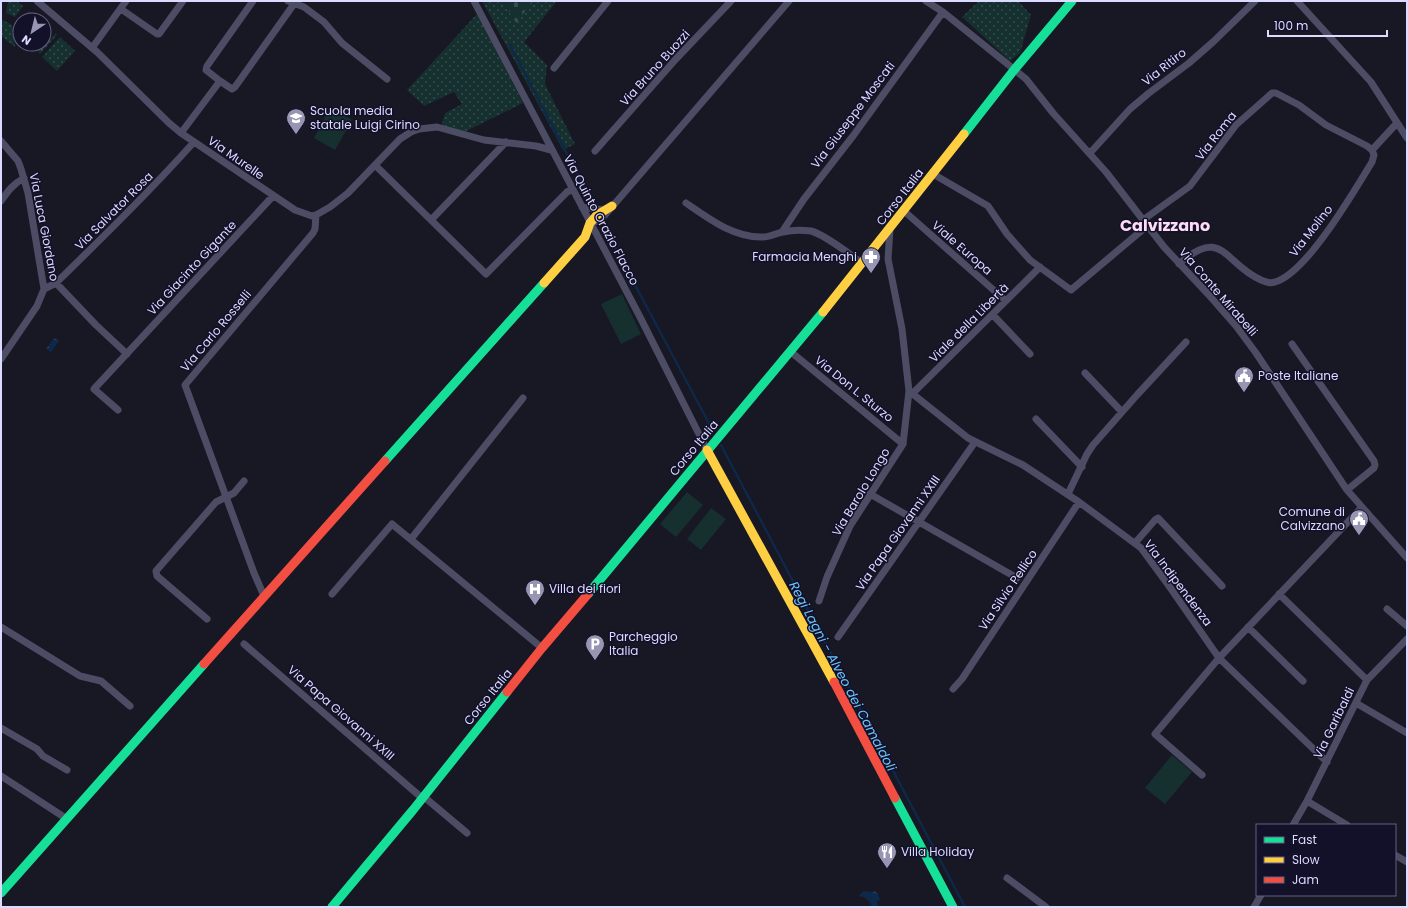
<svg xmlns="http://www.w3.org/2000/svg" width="1408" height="908" viewBox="0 0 1408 908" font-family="Poppins,sans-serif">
<defs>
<pattern id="grass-dots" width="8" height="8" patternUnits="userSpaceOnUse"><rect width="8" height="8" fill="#15302e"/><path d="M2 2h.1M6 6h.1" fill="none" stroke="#364d4d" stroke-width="1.8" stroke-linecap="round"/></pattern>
<pattern id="cemetery-stones" width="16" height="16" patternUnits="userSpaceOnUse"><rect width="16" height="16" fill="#15302e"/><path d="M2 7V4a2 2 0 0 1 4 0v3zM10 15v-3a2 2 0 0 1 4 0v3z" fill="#364d4d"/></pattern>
<pattern id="water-ripples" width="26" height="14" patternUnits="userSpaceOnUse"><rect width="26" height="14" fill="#0e2849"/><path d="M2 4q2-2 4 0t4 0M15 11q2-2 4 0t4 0" fill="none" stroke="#304764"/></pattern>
</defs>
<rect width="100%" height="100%" fill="#181724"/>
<!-- grass -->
<path fill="url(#grass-dots)" d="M8,1H17L23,6L15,17L6,13Z
M482,1H503L516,23L523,1H557L524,42L547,65L545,84L575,144L563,150Z
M979,1H1018L1031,15L1020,53L1010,61L962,17Z
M29,11L36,17L33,20H21Z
M477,14L523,103L460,134L441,127L445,113L462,104L454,92L424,106L407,90Z
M1,19L12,25L15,47L1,36Z
M56,33L57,35L40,54L38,52Z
M60,37L75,51L57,71L42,57Z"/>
<!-- cemetery -->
<path fill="url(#cemetery-stones)" d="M503,1H533L516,23Z"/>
<!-- pitch -->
<path fill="#15302e" d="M330,108L352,120L335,150L314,138Z
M622,294L641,334L621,344L601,304Z
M687,492L703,505L676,537L660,524Z
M711,508L726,519L701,550L687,539Z
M1172,755L1192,772L1165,804L1145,788Z"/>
<!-- water -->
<path fill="url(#water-ripples)" d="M54,338L59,341L51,352L46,349Z
M863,891L871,892L875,891L878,894L880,900L877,902L878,905L872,907C870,901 866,897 859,896Z"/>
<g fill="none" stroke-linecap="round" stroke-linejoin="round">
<!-- stream -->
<path stroke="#0e2849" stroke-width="2.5" d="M510,45L589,196
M611,240L712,429
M721,445L965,907"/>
<!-- street -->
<path stroke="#4c4d64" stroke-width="7" d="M37,1L97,52L169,123L181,133L295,210L312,216L316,215L330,207L348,193L400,139L411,132L419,129L437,127L484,140L536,146L551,150
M288,1L304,7L324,22L342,43L387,79
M474,1L640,317L707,450
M926,1L943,12L1026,79L1053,113L1106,172L1164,247L1208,294L1236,326L1256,353L1347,490L1407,558
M1297,1L1371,82L1407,138
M121,9L157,34H159L183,1
M92,48L126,1
M554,68L608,1
M220,81L206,70L207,66L253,1
M181,133L220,81L232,89L235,87L294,4
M1,141L18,161L21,169L28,193L44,289L37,306L1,359
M1372,150L1397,123
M595,151L675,60L731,1
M1090,153L1130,109L1149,93L1189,63L1213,42L1255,1
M375,165L486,274L567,192L573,189
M933,174L988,206L1007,234L1030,260L1071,290L1147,226
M1,201C8,191 13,184 24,178
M686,203C709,219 734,238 763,237C770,237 776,233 783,232C791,230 803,230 811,231C826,235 849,254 862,263
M582,207L603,210
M904,211L1006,301
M431,220L506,142
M1143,220L1190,186L1236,125L1272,93H1276L1299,105L1326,125L1367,146L1372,150
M592,223L598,221L605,215L789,1
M782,232L804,199L853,136L943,12
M1179,264C1223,225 1224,264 1261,280C1266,282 1270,284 1275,282C1307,273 1354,191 1372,162L1374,155L1372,150
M56,283L96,325L127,354
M44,289L56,283C103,237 150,191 194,142
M993,315L1030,354
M1292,344L1374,461L1375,465L1374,468L1347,490
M791,352L903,444
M1085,373L1122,412
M909,391L968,438L1023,465L1079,502L1141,548L1169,586L1219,658L1327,762
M913,393L1040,267
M118,410L94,389L273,196
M1036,419L1082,467
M870,494L1017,578
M1068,494L1087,454L1093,445L1137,395L1186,342
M411,539L523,398
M1135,543L1155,520L1158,518L1222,586
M332,594L392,524L542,648
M1279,594L1367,680
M264,596L254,573L185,385L313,233L315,229L316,215
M819,601L827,577L850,526L903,444L909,391L902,329L888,259L890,229
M1387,609L1407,626
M207,619L157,576L156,571L216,502L234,493L244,481
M1,627L80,676L101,681L130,706
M1248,627L1303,681
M838,637L975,442
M244,644L422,798
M953,689L962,679L1079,502
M1356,703L1407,733
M1,728L37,749L43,756L67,770
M1202,775L1155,734L1219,658L1362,507
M1,776L67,819
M423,796L467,833
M1307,801L1347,825
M1293,825L1307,801L1367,680L1407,639
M1395,855L1407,862
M1007,878L1046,907
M1254,907L1261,895"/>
<!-- fast -->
<path stroke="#16e098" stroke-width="9" d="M964,134L1014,70L1072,1
M385,461L544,283
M588,594L823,312
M895,798L953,907
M1,893L204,664
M332,907L413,810L507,692"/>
<!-- slow -->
<path stroke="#ffcf43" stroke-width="9" d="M544,283L585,237L590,223L597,215L612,206
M823,312L964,134
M707,450L834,682"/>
<!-- jam -->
<path stroke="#f24e42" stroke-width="9" d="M204,664L385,461
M834,682L895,798
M507,692L542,648L588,594"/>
</g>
<!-- icons -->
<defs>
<symbol id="school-pin" viewBox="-11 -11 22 30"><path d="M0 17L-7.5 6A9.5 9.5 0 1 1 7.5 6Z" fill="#9796b2" stroke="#13112a"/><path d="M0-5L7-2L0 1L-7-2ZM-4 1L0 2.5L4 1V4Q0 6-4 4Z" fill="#fff"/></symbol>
<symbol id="pharmacy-pin" viewBox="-11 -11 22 30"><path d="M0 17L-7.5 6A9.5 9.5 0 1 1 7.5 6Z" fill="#9796b2" stroke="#13112a"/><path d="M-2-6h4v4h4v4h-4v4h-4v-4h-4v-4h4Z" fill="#fff"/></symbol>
<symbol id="civic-pin" viewBox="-11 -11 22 30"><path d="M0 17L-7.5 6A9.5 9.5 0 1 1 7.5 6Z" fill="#9796b2" stroke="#13112a"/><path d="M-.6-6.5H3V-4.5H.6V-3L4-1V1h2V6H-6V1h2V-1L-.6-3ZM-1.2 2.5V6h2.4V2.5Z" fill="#fff"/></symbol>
<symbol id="hospital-pin" viewBox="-11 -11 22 30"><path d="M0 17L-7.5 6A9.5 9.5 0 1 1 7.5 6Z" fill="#9796b2" stroke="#13112a"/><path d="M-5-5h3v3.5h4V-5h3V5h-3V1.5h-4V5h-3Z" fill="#fff"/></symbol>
<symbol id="parking-pin" viewBox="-11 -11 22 30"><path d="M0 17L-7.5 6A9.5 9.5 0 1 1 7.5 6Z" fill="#9796b2" stroke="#13112a"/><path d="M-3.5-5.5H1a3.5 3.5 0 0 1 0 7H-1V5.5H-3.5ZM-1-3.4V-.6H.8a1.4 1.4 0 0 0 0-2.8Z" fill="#fff"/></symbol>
<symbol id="restaurant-pin" viewBox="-11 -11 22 30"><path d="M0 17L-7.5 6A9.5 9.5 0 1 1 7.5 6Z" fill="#9796b2" stroke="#13112a"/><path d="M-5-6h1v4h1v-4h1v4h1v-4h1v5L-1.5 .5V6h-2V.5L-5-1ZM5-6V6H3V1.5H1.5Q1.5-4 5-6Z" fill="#fff"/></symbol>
</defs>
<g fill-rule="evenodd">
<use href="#school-pin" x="285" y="107" width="22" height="30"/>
<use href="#pharmacy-pin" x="860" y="246" width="22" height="30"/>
<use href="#civic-pin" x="1233" y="365" width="22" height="30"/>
<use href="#civic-pin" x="1348" y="508" width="22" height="30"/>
<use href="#hospital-pin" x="524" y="578" width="22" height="30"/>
<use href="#parking-pin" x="584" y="633" width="22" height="30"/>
<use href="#restaurant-pin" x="876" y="841" width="22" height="30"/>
</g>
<g text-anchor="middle" stroke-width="3" stroke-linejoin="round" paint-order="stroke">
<!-- street labels -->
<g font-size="12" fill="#dbdaff" stroke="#13112a">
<text transform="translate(1164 67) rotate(-38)" y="4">Via Ritiro</text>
<text transform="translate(655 68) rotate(-48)" y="4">Via Bruno Buozzi</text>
<text transform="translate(853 115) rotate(-53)" y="4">Via Giuseppe Moscati</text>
<text transform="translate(1216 136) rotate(-52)" y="4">Via Roma</text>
<text transform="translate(236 158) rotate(35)" y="4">Via Murelle</text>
<text transform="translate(900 197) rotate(-52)" y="4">Corso Italia</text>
<text transform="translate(114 211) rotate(-45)" y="4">Via Salvator Rosa</text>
<text transform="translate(601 220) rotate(62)" y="4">Via Quinto Orazio Flacco</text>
<text transform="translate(44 227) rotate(79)" y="4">Via Luca Giordano</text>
<text transform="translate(1311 231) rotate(-52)" y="4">Via Molino</text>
<text transform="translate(962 248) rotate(41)" y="4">Viale Europa</text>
<text transform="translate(192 268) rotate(-47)" y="4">Via Giacinto Gigante</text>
<text transform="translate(1218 292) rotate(49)" y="4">Via Conte Mirabelli</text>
<text transform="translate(969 323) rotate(-45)" y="4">Viale della Libertà</text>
<text transform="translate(216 331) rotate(-50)" y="4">Via Carlo Rosselli</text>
<text transform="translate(854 389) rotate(39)" y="4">Via Don L. Sturzo</text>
<text transform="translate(694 448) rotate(-50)" y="4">Corso Italia</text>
<text transform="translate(861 492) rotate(-59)" y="4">Via Barolo Longo</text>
<text transform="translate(898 533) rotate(-55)" y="4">Via Papa Giovanni XXIII</text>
<text transform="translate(1178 583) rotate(53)" y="4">Via Indipendenza</text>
<text transform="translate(1008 590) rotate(-56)" y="4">Via Silvio Pellico</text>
<text transform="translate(488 697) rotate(-51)" y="4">Corso Italia</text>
<text transform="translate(341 713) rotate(41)" y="4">Via Papa Giovanni XXIII</text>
<text transform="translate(1334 723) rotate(-64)" y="4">Via Garibaldi</text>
</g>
<!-- poi labels -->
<g font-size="12" fill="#dbdaff" stroke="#13112a" text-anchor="start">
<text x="310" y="115">Scuola media<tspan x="310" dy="14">statale Luigi Cirino</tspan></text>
<text x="857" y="261" text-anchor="end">Farmacia Menghi</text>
<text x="1258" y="380">Poste Italiane</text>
<text x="1345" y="516" text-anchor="end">Comune di<tspan x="1345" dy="14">Calvizzano</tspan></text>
<text x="549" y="593">Villa dei fiori</text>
<text x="609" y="641">Parcheggio<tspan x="609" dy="14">Italia</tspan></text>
<text x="901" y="856">Villa Holiday</text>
</g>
<!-- water labels -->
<g font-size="13" font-style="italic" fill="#69c5fe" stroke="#13112a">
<text transform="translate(843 676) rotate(62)" y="5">Regi Lagni - Alveo dei Camaldoli</text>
</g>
<!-- district labels -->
<g font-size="16" font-weight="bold" fill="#ffdcf5" stroke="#13112a">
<text x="1165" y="231">Calvizzano</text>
</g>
</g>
<!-- border -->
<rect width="1408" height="908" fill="none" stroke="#dbdaff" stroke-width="4"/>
<!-- legend -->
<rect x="1256" y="824" width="140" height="72" fill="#13112a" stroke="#63617f"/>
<rect x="1264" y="837" width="20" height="6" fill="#16e098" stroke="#63617f"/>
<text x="1292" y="844" font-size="12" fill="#dbdaff">Fast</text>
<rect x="1264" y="857" width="20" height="6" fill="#ffcf43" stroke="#63617f"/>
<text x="1292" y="864" font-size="12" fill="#dbdaff">Slow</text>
<rect x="1264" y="877" width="20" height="6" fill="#f24e42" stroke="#63617f"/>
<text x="1292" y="884" font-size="12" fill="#dbdaff">Jam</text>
<!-- north arrow -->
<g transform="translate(32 32) rotate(215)"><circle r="19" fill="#13112a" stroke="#63617f"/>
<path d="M0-3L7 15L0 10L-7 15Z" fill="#9796b2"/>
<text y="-6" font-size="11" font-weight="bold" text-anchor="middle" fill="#dbdaff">N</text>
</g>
<!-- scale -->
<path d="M1268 30v6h119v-6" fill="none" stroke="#dbdaff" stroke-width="2"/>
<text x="1274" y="30" font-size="12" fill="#dbdaff" stroke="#13112a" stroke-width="3" paint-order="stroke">100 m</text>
</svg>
